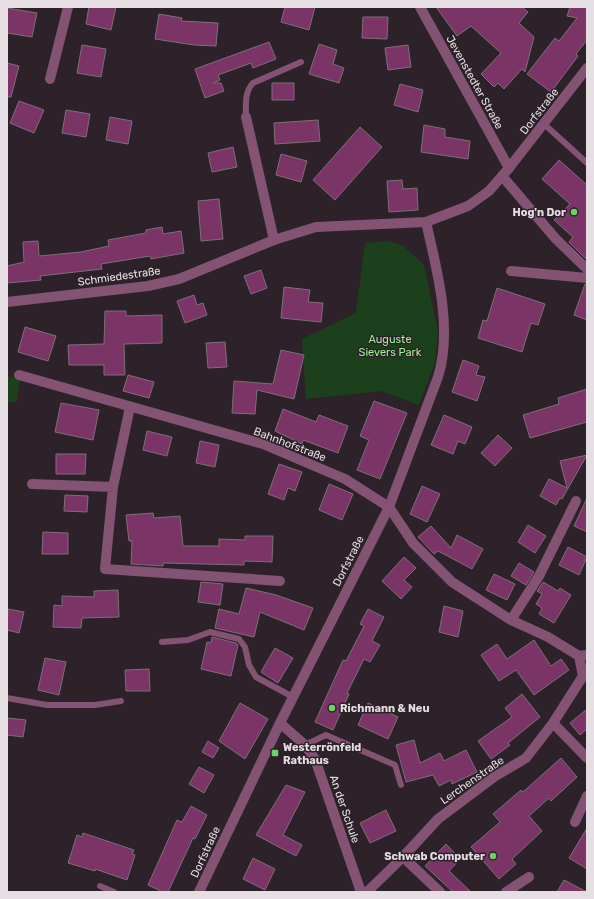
<svg xmlns="http://www.w3.org/2000/svg" width="594" height="899" viewBox="0 0 594 899" font-family="Rubik,sans-serif">
<rect width="100%" height="100%" fill="#2d2229"/>
<!-- green -->
<path fill="#1c401b" d="M388,241L402,245L424,265L438,332L435,363L419,405L381,391L306,399L302,339L356,313L365,243Z
M7,376L20,379L17,402H7Z"/>
<!-- building -->
<path fill="#7a3566" stroke="#7d6f78" d="M89,7H116L111,30L86,24Z
M285,7H315L309,30L281,22Z
M436,7H522L528,12L519,23L534,37L525,72L522,69L504,89L498,83L494,87L481,74L501,53L471,26L457,36Z
M570,7H587V40L576,54L578,56L551,92L527,74L555,38L559,41L577,18L567,16Z
M7,8L37,13L32,37L7,33Z
M159,14L182,18L181,21L218,23L216,46L194,45L155,39Z
M363,17H388L387,39L362,38Z
M269,42L276,59L253,68L251,63L218,75L220,80L213,83H221L224,91L205,98L195,69Z
M319,44L337,50L333,64L344,68L339,83L309,74Z
M82,45L106,49L101,77L77,73Z
M408,45L411,67L388,70L385,48Z
M7,63L19,66L11,97H7Z
M272,83H294V100H272Z
M400,84L423,90L418,112L394,105Z
M19,101L44,110L34,133L10,123Z
M66,110L90,114L86,137L62,133Z
M110,117L132,121L128,144L106,140Z
M318,120L320,141L275,144L274,123Z
M424,125L445,129V137L470,141L468,159L421,152Z
M360,127L382,147L335,200L313,180Z
M233,147L237,167L212,172L208,153Z
M281,154L307,161L301,182L276,175Z
M559,160L587,185V260L569,242L573,237L554,220L570,204L542,179Z
M402,180L403,189L417,188L418,210L389,212L387,181Z
M219,199L223,239L201,241L198,201Z
M162,227L163,234L181,231L184,253L151,259L150,256L101,264L102,269L40,276L41,280L7,283V266L24,262L23,242L38,241L39,256L81,252L109,246L108,240L146,233V230Z
M261,270L267,288L251,294L244,276Z
M585,284H587V320L574,315Z
M284,287L310,290L308,302L323,303L321,322L281,318Z
M497,288L545,304L538,325L531,323L522,352L478,338L483,320L487,321Z
M194,295L197,305L203,303L207,315L185,323L177,301Z
M105,311H126V316L162,315V343L124,344L125,375H104V365H69L68,345L104,344Z
M25,327L56,336L48,361L18,352Z
M225,342L227,367L208,368L206,343Z
M281,350L304,355L294,399L257,390L255,414L232,413L234,381L273,384Z
M463,360L479,366L476,375L485,377L477,401L452,392Z
M128,375L154,382L149,398L123,391Z
M587,389V422L530,438L523,415L559,404L558,398Z
M374,401L407,413L380,479L357,470L369,440L360,436Z
M61,403L99,410L93,440L55,432Z
M283,409L316,422L319,415L348,426L338,453L303,440L302,444L275,431Z
M444,415L472,427L465,444L458,441L453,454L431,445Z
M147,431L172,437L167,456L143,450Z
M498,435L512,448L495,466L481,453Z
M200,441L219,445L215,467L196,463Z
M56,454H86L85,474H56Z
M587,455L562,499L560,498L556,505L540,496L549,479L567,488L560,461Z
M279,464L302,472L295,491L288,488L284,500L268,494Z
M329,484L353,494L342,520L319,510Z
M422,486L440,494L427,522L410,514Z
M65,495L88,496L87,512L64,511Z
M587,498V532L574,526Z
M153,513L154,518L180,516L183,546H219V539L245,540V536H273L272,562L244,561V565L163,563V566L131,564L132,541H129L126,515Z
M528,525L546,536L535,553L518,542Z
M431,526L451,548L457,535L483,549L472,569L438,551L434,554L418,537Z
M43,532L68,533V554H42Z
M568,547L587,557L579,575L559,565Z
M404,557L416,568L404,580L412,587L401,599L382,581Z
M519,563L534,572L526,585L511,576Z
M494,574L515,584L507,600L486,590Z
M201,582L223,584L220,605L198,602Z
M543,582L558,591L560,588L571,595L554,623L539,614L542,608L536,604L542,594L537,591Z
M246,588L276,595L313,608L304,630L260,612L254,637L215,628L219,609L239,614Z
M118,590L119,617L82,618L81,628L53,627L54,605L62,606V596L94,597V591Z
M444,606L463,611L458,637L439,632Z
M8,609L24,612L19,633L7,630Z
M368,609L384,617L372,641L380,645L370,662L364,659L347,693L349,694L333,730L315,722L343,660L346,661L364,626L360,624Z
M212,637L236,643L238,645L231,676L201,669L207,642L211,643Z
M534,640L551,666L561,659L569,670L534,695L516,670L499,681L481,655L497,644L507,659Z
M275,648L293,658L278,683L261,672Z
M45,658L66,662L59,695L38,690Z
M149,669L150,691H126L125,670Z
M522,694L540,717L508,743L510,745L491,759L478,741L512,717L505,708Z
M240,703L268,719L245,759L219,741Z
M368,703L398,717L388,739L358,725Z
M587,709V729L580,735L570,723Z
M7,718L26,720L23,737L7,735Z
M414,740L420,763L440,753L444,761L466,750L477,772L452,784L451,780L439,786L433,775L406,782L396,745Z
M208,741L219,748L213,758L202,752Z
M561,758L577,777L551,801L549,798L529,816L542,831L512,859L516,864L499,879L471,847L500,822L493,814L521,790L523,792Z
M199,767L214,775L204,793L189,784Z
M286,785L305,792L283,835L302,845L296,856L256,835Z
M191,806L207,815L195,839L193,838L168,892H163L148,885L177,820L182,822Z
M386,810L396,831L370,843L360,823Z
M587,828V869L569,858Z
M83,833L134,850L132,854L135,855L127,880L95,869V871L68,863L77,835L82,837Z
M446,844L460,859L449,871L471,892H453L425,866Z
M253,858L275,869L265,890L243,879Z
M564,880L587,892H557Z"/>
<g fill="none" stroke-linecap="round" stroke-linejoin="round">
<!-- service -->
<path stroke="#845374" stroke-width="6" d="M246,117C246,105 244,93 253,83L301,62
M544,124L587,163
M162,642L188,640L210,632L239,639L245,647L249,665L256,677L293,697
M7,698L47,705H95L121,701
M305,745L326,735L395,765L401,785
M100,886L114,892"/>
<!-- minor -->
<path stroke="#845374" stroke-width="10" d="M420,7L509,168
M50,79L68,7
M246,117L274,240
M502,176L556,239L587,269
M511,271L587,278
M19,375L263,444L345,479L389,507L413,543L452,582L511,620L548,637L579,656L587,655
M130,407L113,487L105,569L280,581
M32,484L113,487
M511,620L539,576L576,501
M280,723L305,745L315,759L361,892
M553,723L587,758
M575,822L587,796
M403,857L440,892
M199,892L280,723L389,507L438,377C453,329 437,270 426,222
M367,892L403,857L438,819L494,777L526,758L553,723L583,676L579,656
M506,892L529,877"/>
<!-- tertiary -->
<path stroke="#845374" stroke-width="10" d="M7,302L148,286L179,279L274,240L316,227L426,222L468,206L489,191L509,168L587,68"/>
</g>
<!-- markers -->
<g fill="#67d466" stroke="#2d2229" stroke-width="1.5">
<circle cx="574" cy="212" r="4"/>
<circle cx="332" cy="708" r="4"/>
<rect x="271" y="749" width="8" height="8" rx="2"/>
<circle cx="493" cy="856" r="4"/>
</g>
<g text-anchor="middle" stroke-width="3" stroke-linejoin="round" paint-order="stroke">
<!-- street labels -->
<g font-size="11" fill="#e5dee2" stroke="#2d2229">
<text transform="translate(475 82) rotate(61)" y="4">Jevenstedter Straße</text>
<text transform="translate(539 111) rotate(-52)" y="4">Dorfstraße</text>
<text transform="translate(119 276) rotate(-8)" y="4">Schmiedestraße</text>
<text transform="translate(290 444) rotate(21)" y="4">Bahnhofstraße</text>
<text transform="translate(348 561) rotate(-63)" y="4">Dorfstraße</text>
<text transform="translate(472 780) rotate(-35)" y="4">Lerchenstraße</text>
<text transform="translate(345 809) rotate(71)" y="4">An der Schule</text>
<text transform="translate(205 852) rotate(-65)" y="4">Dorfstraße</text>
</g>
<!-- poi labels -->
<g font-size="11" font-weight="bold" fill="#e5dee2" stroke="#2d2229" text-anchor="end">
<text x="566" y="216">Hog'n Dor</text>
<text x="340" y="712" text-anchor="start">Richmann &amp; Neu</text>
<text x="283" y="751" text-anchor="start">Westerrönfeld<tspan x="283" dy="13">Rathaus</tspan></text>
<text x="485" y="860">Schwab Computer</text>
</g>
<!-- park labels -->
<g font-size="11" fill="#9df299" stroke="#2d2229">
<text x="390" y="343">Auguste<tspan x="390" dy="13">Sievers Park</tspan></text>
</g>
</g>
<!-- border -->
<rect width="594" height="899" fill="none" stroke="#e5dee2" stroke-width="16"/>
</svg>
